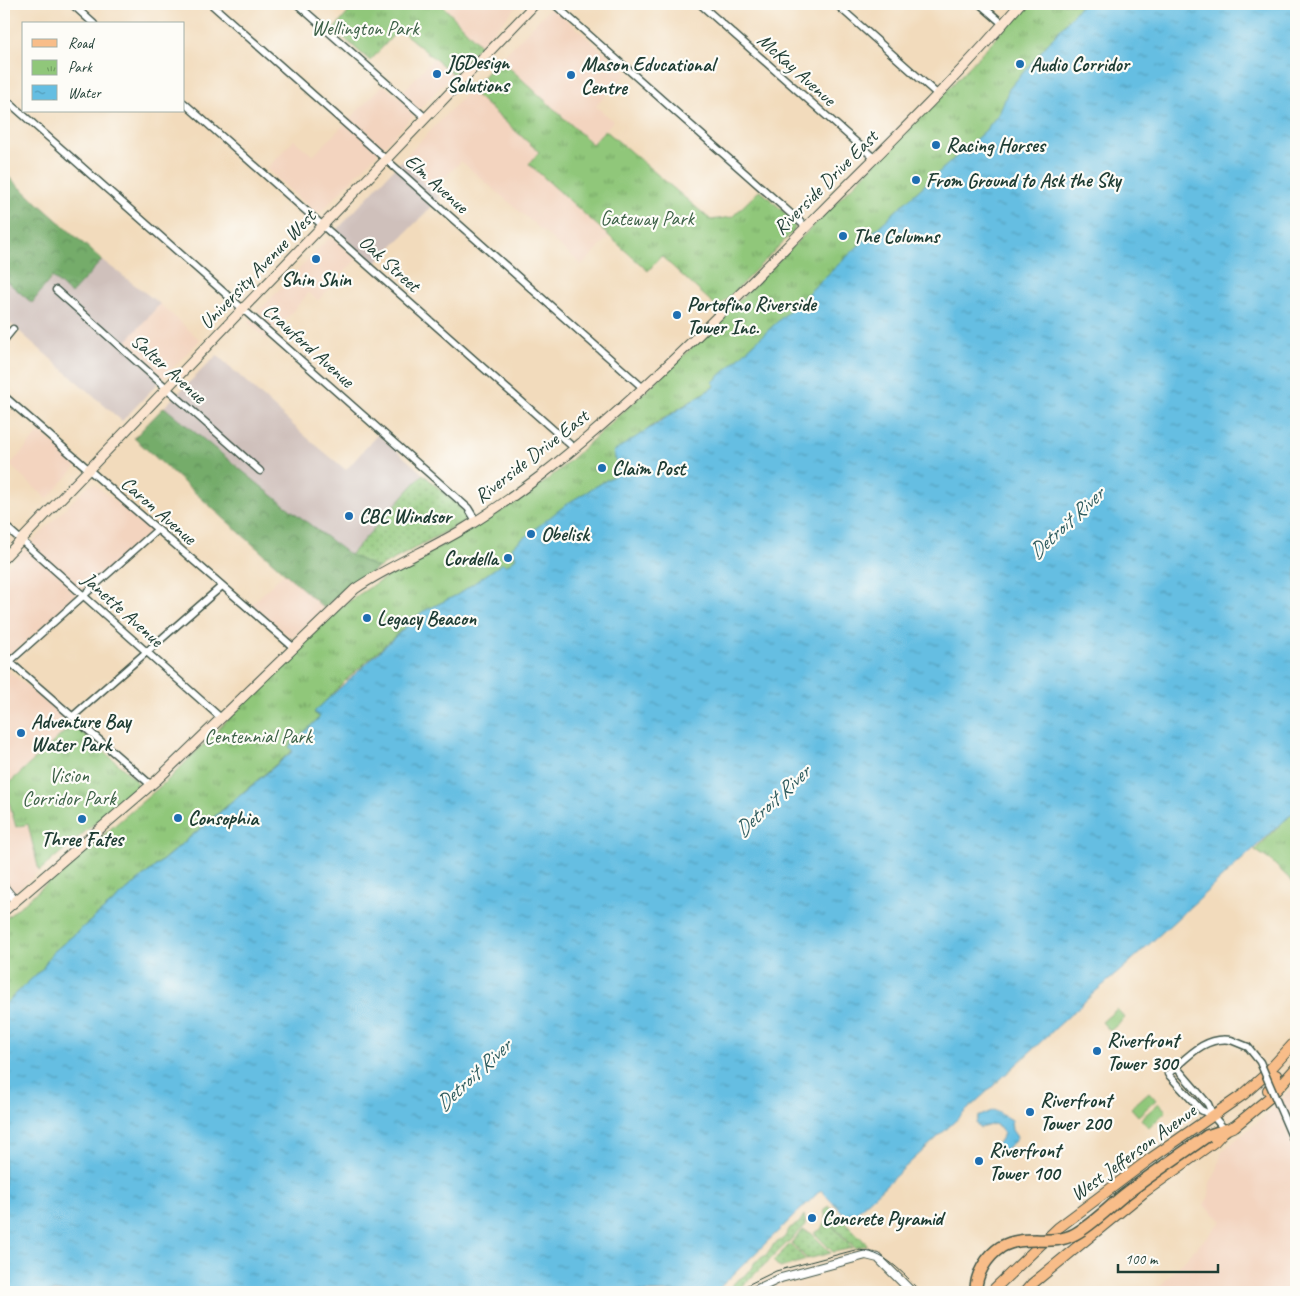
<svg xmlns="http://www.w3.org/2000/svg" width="1300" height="1296" viewBox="0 0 1300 1296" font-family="Caveat,sans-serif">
<defs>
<pattern id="grass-dots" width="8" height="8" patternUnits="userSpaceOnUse" patternTransform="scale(1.25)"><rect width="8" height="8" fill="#90c77a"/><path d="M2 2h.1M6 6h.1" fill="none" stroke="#75a365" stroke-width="1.8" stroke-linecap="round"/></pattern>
<pattern id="forest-crowns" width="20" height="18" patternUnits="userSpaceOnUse" patternTransform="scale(1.25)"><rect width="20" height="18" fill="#74ac6a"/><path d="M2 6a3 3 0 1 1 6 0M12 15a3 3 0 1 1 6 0" fill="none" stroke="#5f8d58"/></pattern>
<pattern id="park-tufts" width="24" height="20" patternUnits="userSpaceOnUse" patternTransform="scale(1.25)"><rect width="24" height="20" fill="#90c77a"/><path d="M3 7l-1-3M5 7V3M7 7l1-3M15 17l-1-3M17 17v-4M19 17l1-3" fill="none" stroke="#75a365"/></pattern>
<pattern id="water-ripples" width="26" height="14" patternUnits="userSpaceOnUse" patternTransform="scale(1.25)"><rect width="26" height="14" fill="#65bee2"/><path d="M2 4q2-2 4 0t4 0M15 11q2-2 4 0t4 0" fill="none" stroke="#539cb8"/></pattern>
</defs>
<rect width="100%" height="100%" fill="#fdfcf7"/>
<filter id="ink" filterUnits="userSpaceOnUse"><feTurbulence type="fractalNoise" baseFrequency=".02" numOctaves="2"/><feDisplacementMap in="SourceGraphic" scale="10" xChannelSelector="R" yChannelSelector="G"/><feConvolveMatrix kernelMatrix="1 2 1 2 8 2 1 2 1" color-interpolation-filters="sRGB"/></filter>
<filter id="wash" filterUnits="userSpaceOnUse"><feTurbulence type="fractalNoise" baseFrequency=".0096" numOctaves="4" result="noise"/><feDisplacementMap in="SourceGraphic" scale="20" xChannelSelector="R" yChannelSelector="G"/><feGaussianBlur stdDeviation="1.12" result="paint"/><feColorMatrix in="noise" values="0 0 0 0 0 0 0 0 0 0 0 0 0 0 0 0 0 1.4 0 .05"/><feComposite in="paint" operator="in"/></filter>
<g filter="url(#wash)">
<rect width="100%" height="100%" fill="#f2dbbc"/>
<!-- built -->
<path fill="#f3d4bf" d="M452,4H519L480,45L447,9Z
M549,9H555L627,73L596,106L613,121L593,144L500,60Z
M433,59L453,74L321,212H314L267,169L294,140L313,156L383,85L398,97Z
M470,90L539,152L529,164L609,237L582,265L461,161L433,190L401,161Z
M330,239H335L357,259L318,300L309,293L267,340L248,322L327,240Z
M160,304L200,340L161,380L122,345Z
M40,432L76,463L77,466L47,499L10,465Z
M94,484L152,531L14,652L4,658V570L88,486Z
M284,573L324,608L293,637L288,636L251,605Z
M4,667L73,724L5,787L16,827L28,824L39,871L4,902Z
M1296,1083V1289L1294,1292H1154L1222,1221L1204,1205L1209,1196L1210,1183L1217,1170L1222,1151L1269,1113Z"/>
<!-- industrial -->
<path fill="#cfc0bb" d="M401,161L440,198L374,265L336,231Z
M102,260L160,304L123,345L161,380L122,421L4,318V279L32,303L53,277L71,294Z
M217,355L304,435L346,470L378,434L423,474L350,555L278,500L164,407Z"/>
<!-- grass -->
<path fill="url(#grass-dots)" stroke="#588257" d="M423,474L464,511L465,519L463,522L378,568L350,555Z
M829,1206L867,1244V1245L855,1248L826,1219L824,1210Z
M804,1215L806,1225L736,1292H727L735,1282L748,1273L755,1262L766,1255L773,1245L784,1238L790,1228L799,1223Z
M826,1221H827L853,1248L833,1252L814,1233L822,1229Z
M803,1230L811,1233L831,1253L807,1259L791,1243Z
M790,1244L806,1260L780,1268L773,1261Z"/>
<!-- forest -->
<path fill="url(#forest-crowns)" stroke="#4a744f" d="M4,173L102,260L71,294L52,277L32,303L4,279Z
M164,407L278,500L350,555L378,568L344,590L324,608L134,438Z"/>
<!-- park -->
<path fill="url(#park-tufts)" stroke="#588257" d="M356,4H441L480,45L453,74L399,29L370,61L334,29Z
M1026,4H1082L1009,89L1000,112L985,131L900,207L713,382L715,386L654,424L614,458L618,466L617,474L568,503L513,547L517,558L506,566L503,563L457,595L422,612L346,680L314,713L320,717L289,747L293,750L51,954L43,968L4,1005V920L170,778L332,614C397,563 475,534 542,484C566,465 589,443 612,422C676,365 736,304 796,243C874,164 953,88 1026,4Z
M500,59L592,144L605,130L711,220L732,217L760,190L795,222L794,231L718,308L661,256L648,271L529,164L539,152L470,90Z
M73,724L135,779L137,784L135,789L39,871L28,824L16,827L5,787Z
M1296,810V885L1271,861L1255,850Z"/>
<!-- pitch -->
<path fill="#90c77a" stroke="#588257" d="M1117,1009L1125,1018L1110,1031L1102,1022Z
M1149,1092L1156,1100L1138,1116L1131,1108Z
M1159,1103L1166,1111L1149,1128L1141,1119Z"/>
<!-- water -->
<path fill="url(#water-ripples)" stroke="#427e8b" d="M1082,4H1296V810L1121,970L1096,991L849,1219L821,1190L715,1292H4V1005L43,968L51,954L293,751L289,747L320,717L314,712L422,612L457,595L503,563L506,566L516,558L512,547L568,503L617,474L618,466L613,452L715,386L713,382L900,207L985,131L1000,112L1009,89Z
M994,1110L1011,1120L1012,1130L1017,1137L1015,1141L1001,1153L995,1148L1004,1134L1000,1127L994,1124L980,1128L976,1123L978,1117Z"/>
</g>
<g filter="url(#ink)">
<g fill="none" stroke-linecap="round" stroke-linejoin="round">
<defs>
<path id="minor" d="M72,4L94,24
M211,4L642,387
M297,4L426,118
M554,4L806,227
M700,4L874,158
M836,4L937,94
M980,4L1003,24
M4,98L468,508L476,521
M184,103L574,448
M56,290L260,471
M4,340L13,329
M4,396L293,647
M4,525L221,718
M4,657L151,785
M9,662L157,530
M72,717L222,586
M1176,1067L1208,1104L1213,1116L1225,1130
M1213,1116L1201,1110L1168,1074C1187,1058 1204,1036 1231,1040"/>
<path id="tertiary" d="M4,887L15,901
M751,1292L781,1278L866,1255L878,1258L912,1292"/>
<path id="secondary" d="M4,558L535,4
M4,911L158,779L355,589C390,565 429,550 465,528C490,513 515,495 539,477C637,401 725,309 813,220C883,149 956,80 1020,4"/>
<path id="primary" d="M1263,1077L1269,1073L1276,1075L1275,1082L1268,1090
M991,1292L1058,1228L1150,1159L1244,1094L1263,1077L1296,1041
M1025,1292L1032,1284L1143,1193L1214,1142L1225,1130L1235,1126L1269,1098L1296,1068"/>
<path id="motorway" d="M1207,1136L1225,1130"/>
</defs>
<!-- minor casing -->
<use href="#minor" stroke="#3f5548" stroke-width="9"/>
<!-- tertiary casing -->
<use href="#tertiary" stroke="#3f5548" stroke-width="10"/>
<!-- secondary casing -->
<use href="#secondary" stroke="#3f5548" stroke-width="11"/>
<!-- primary casing -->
<use href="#primary" stroke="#3f5548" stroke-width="12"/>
<!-- motorway casing -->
<use href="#motorway" stroke="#3f5548" stroke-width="14"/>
<!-- minor -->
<use href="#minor" stroke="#fff" stroke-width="6"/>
<!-- tertiary -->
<use href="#tertiary" stroke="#fff" stroke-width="8"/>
<!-- secondary -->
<use href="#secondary" stroke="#fce5d0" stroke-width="9"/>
<!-- primary -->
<use href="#primary" stroke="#f8bd89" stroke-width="10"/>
<!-- motorway -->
<use href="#motorway" stroke="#f8bd89" stroke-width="11"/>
<!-- tram -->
<path stroke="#1f3d34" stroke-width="1" d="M733,1292L776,1271L855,1250C885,1250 902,1273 922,1292"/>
<defs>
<path id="minor-bridge" d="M1231,1040L1248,1047L1260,1062L1296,1146"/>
<path id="motorway-bridge" d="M976,1292C975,1275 987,1256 1001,1247C1025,1233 1052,1247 1075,1234C1093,1224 1107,1209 1123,1196C1150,1175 1179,1156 1207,1136"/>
</defs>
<!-- minor-bridge casing -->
<use href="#minor-bridge" stroke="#3f5548" stroke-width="9" stroke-linecap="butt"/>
<!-- motorway-bridge casing -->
<use href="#motorway-bridge" stroke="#3f5548" stroke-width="14" stroke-linecap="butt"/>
<!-- minor-bridge -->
<use href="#minor-bridge" stroke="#fff" stroke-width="6"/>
<!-- motorway-bridge -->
<use href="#motorway-bridge" stroke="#f8bd89" stroke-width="11"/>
</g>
</g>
<!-- markers -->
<g fill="#1f6fb2" stroke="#fdfcf7" stroke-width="2">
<circle cx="1020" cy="64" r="5"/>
<circle cx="437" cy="74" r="5"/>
<circle cx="571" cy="75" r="5"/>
<circle cx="936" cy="145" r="5"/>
<circle cx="916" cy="180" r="5"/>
<circle cx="843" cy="236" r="5"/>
<circle cx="316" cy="259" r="5"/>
<circle cx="677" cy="315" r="5"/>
<circle cx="602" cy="468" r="5"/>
<circle cx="349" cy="516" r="5"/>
<circle cx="531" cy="534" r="5"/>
<circle cx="508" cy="558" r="5"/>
<circle cx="367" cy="618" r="5"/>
<circle cx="21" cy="733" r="5"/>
<circle cx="178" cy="818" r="5"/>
<circle cx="82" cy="819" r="5"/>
<circle cx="1097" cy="1051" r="5"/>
<circle cx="1030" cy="1112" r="5"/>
<circle cx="979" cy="1161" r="5"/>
<circle cx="812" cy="1218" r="5"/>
</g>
<g text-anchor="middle" stroke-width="4.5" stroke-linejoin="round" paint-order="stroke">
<!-- park labels -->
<g font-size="20" fill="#3b6046" stroke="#fdfcf7">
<text x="365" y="35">Wellington Park</text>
<text x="647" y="225">Gateway Park</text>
<text x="258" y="743">Centennial Park</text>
<text x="69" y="782">Vision<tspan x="69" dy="23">Corridor Park</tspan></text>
</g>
<!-- poi labels -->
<g font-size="20" font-weight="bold" fill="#1f3d34" stroke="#fdfcf7" text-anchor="start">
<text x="447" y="69">JGDesign<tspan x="447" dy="23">Solutions</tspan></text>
<text x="581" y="71">Mason Educational<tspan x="581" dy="23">Centre</tspan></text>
<text x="1030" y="71">Audio Corridor</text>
<text x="946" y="152">Racing Horses</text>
<text x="926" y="187">From Ground to Ask the Sky</text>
<text x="853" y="243">The Columns</text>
<text x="316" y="286" text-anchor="middle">Shin Shin</text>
<text x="687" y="311">Portofino Riverside<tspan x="687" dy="23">Tower Inc.</tspan></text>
<text x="612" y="475">Claim Post</text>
<text x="359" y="523">CBC Windsor</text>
<text x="541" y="541">Obelisk</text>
<text x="498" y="565" text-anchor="end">Cordella</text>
<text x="377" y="625">Legacy Beacon</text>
<text x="31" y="728">Adventure Bay<tspan x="31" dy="23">Water Park</tspan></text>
<text x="188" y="825">Consophia</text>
<text x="82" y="846" text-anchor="middle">Three Fates</text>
<text x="1107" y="1047">Riverfront<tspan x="1107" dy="23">Tower 300</tspan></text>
<text x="1040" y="1107">Riverfront<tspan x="1040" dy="23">Tower 200</tspan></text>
<text x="989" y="1157">Riverfront<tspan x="989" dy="23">Tower 100</tspan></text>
<text x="822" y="1225">Concrete Pyramid</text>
</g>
<!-- street labels -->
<g font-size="20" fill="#1f3d34" stroke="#fdfcf7">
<text transform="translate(797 69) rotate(42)" y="7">McKay Avenue</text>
<text transform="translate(825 182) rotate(-45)" y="7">Riverside Drive East</text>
<text transform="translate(437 183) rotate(42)" y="7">Elm Avenue</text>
<text transform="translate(390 263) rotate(42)" y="7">Oak Street</text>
<text transform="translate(257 269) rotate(-46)" y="7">University Avenue West</text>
<text transform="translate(309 345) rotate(42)" y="7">Crawford Avenue</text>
<text transform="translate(169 368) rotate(42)" y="7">Salter Avenue</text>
<text transform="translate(531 456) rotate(-38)" y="7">Riverside Drive East</text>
<text transform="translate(159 510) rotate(41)" y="7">Caron Avenue</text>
<text transform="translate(123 609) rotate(42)" y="7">Janette Avenue</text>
<text transform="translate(1133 1152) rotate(-36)" y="7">West Jefferson Avenue</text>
</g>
<!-- water labels -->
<g font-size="21" font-style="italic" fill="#305d60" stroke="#fdfcf7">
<text transform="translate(1066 523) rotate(-43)" y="7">Detroit River</text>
<text transform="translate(772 801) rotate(-43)" y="7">Detroit River</text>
<text transform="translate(473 1075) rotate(-43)" y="7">Detroit River</text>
</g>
</g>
<!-- margin -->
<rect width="1300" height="1296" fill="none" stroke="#fdfcf7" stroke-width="20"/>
<!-- legend -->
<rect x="22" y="22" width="162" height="90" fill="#fdfcf7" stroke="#a4b0a9"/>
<rect x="32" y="39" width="25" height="8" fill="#f8bd89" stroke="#a4b0a9"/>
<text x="68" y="48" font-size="15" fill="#1f3d34">Road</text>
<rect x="32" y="60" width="25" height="15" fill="url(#park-tufts)" stroke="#a4b0a9"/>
<text x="68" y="72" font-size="15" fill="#1f3d34">Park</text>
<rect x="32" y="85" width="25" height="15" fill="url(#water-ripples)" stroke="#a4b0a9"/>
<text x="68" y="98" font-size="15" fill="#1f3d34">Water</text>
<!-- scale -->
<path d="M1118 1264v8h100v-8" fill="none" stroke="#1f3d34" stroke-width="2.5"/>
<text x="1125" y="1264" font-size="15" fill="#1f3d34" stroke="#fdfcf7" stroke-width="4" paint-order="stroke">100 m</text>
</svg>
